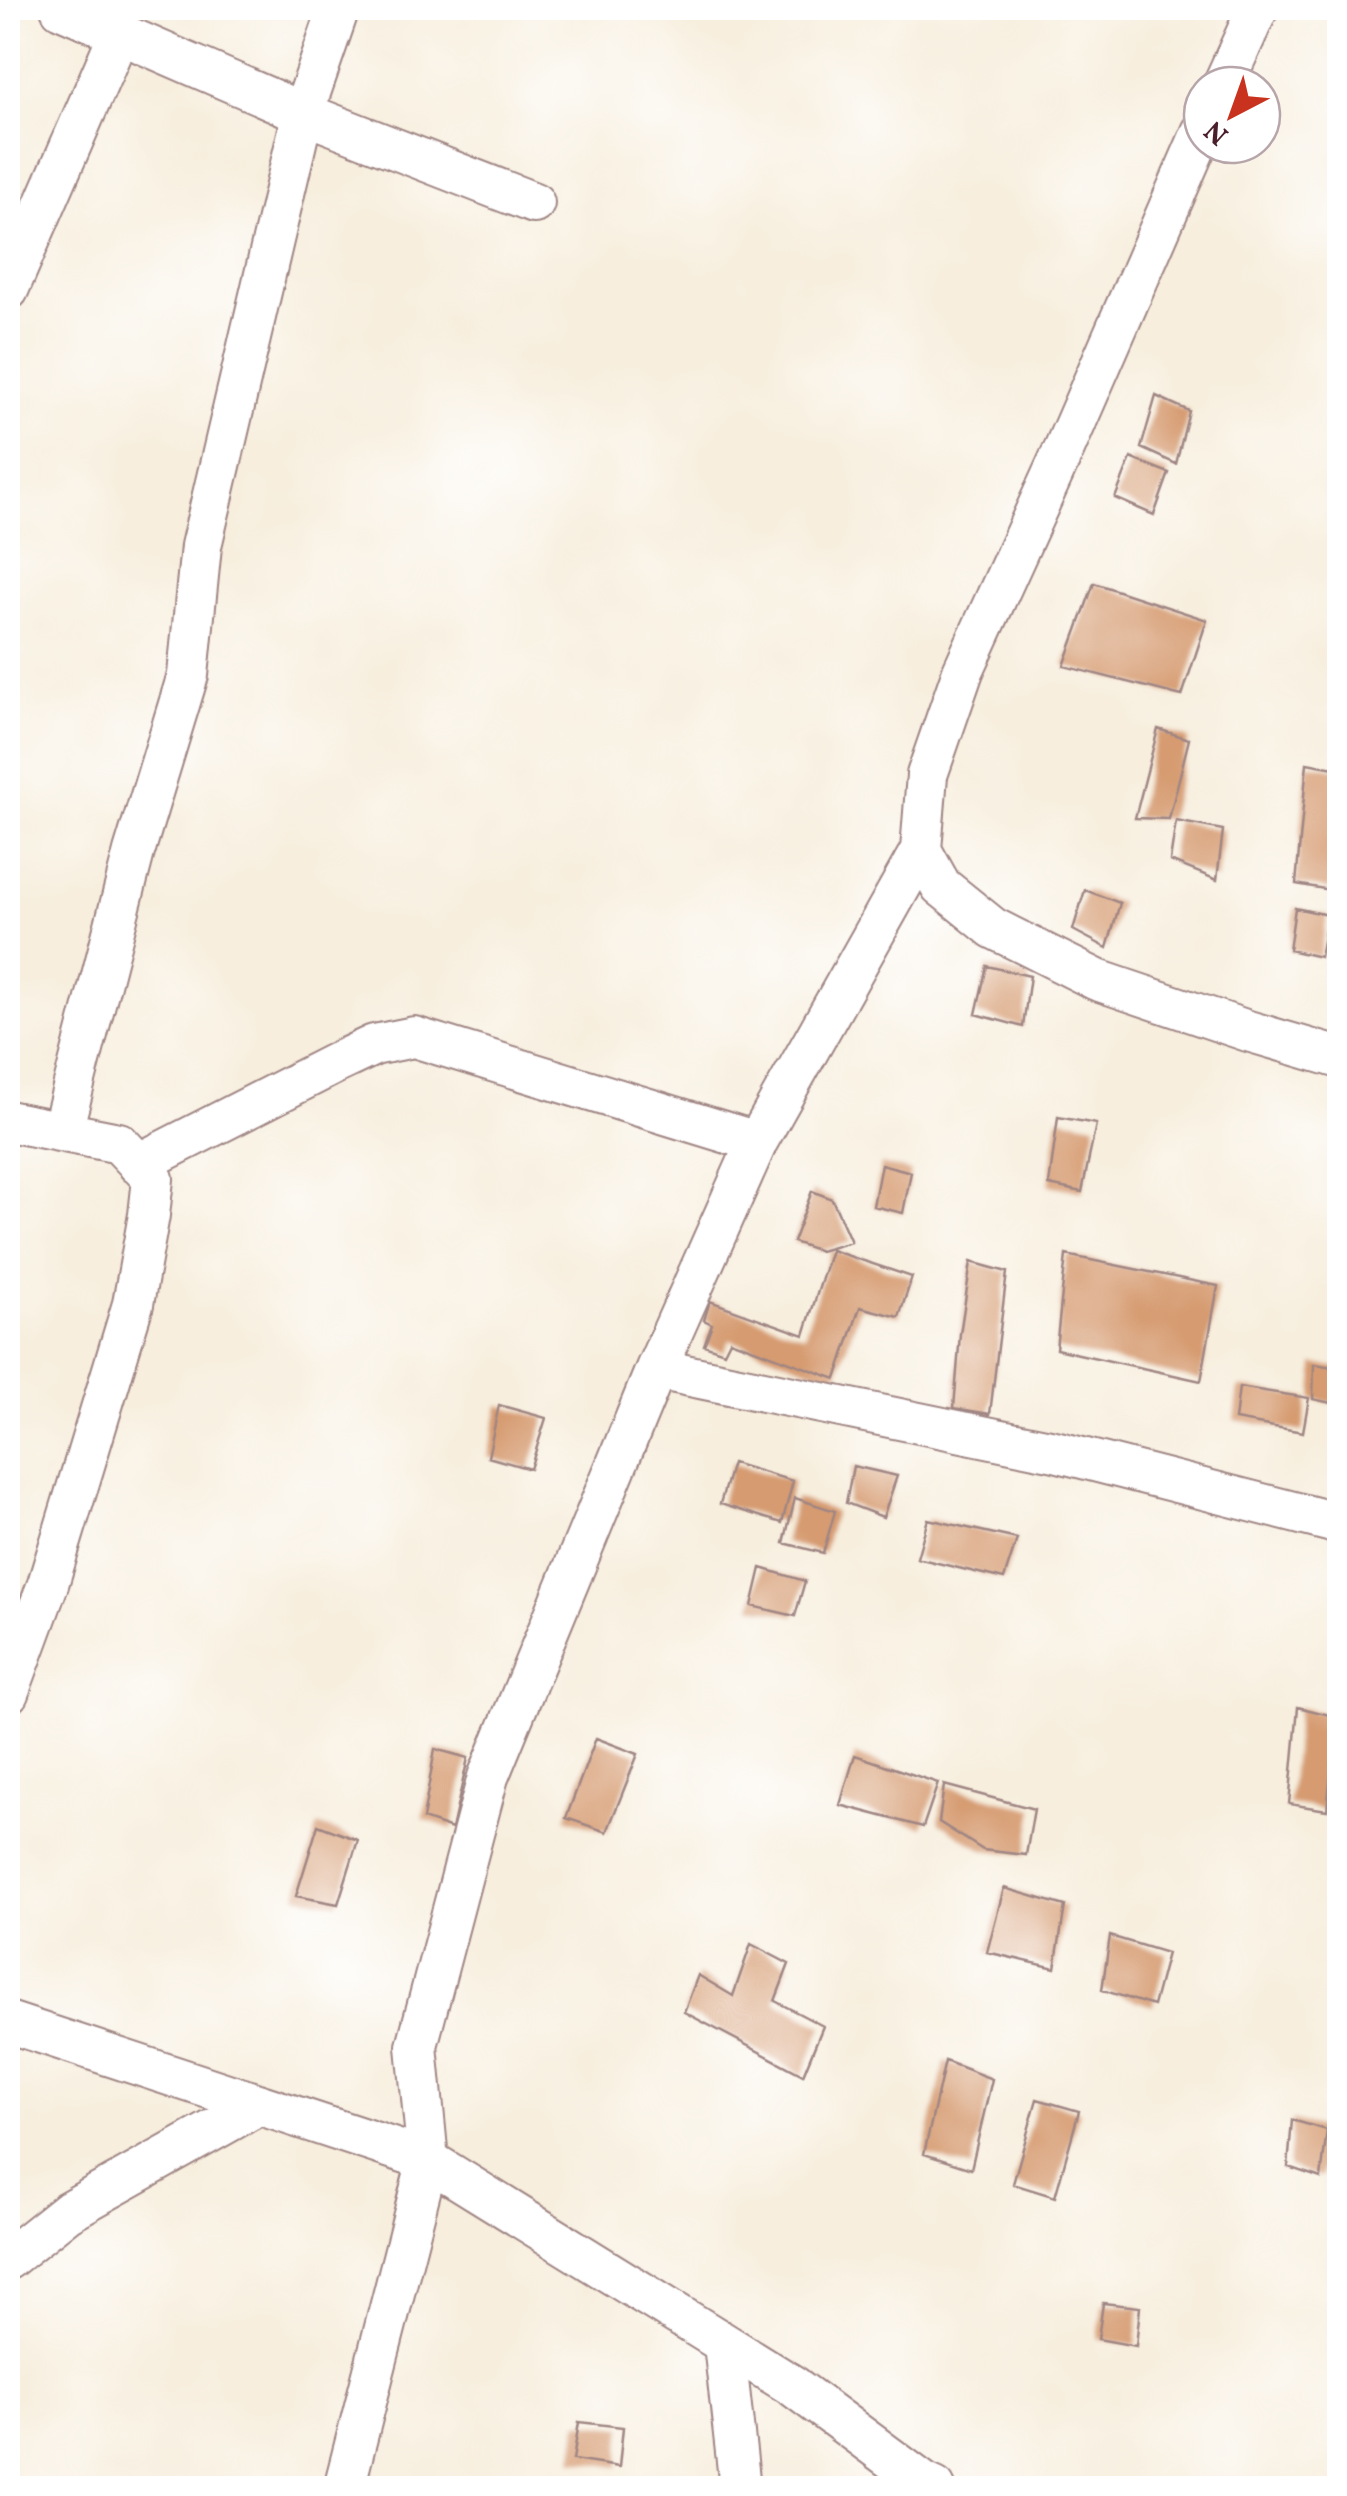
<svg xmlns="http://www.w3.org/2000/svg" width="1347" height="2496" viewBox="0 0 1347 2496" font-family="Vollkorn,serif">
<rect width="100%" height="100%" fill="#fff"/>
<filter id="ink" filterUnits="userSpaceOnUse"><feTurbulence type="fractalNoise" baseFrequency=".01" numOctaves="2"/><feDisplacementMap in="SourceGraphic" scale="20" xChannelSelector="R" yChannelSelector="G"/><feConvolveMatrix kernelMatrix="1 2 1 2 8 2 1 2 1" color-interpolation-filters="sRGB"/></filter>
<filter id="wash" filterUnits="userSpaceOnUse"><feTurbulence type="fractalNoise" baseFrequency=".0048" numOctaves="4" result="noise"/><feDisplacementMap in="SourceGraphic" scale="40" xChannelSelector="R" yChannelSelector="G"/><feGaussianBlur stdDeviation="2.25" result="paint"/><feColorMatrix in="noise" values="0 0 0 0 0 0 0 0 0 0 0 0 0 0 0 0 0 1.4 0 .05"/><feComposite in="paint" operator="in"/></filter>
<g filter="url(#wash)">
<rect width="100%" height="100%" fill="#f7eedd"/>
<g id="blocks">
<!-- building -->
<path fill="#d69b71" d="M1156,396L1189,411L1176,464L1141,448Z
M1131,458L1169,473L1154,515L1115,498Z
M1094,583L1207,620L1182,696L1064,666Z
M1158,729L1189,739L1169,819L1135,818Z
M1307,763L1340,769V816L1330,890L1296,884Z
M1176,821L1223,830L1217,880L1170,861Z
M1085,890L1120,903L1107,948L1073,930Z
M1295,908L1328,915L1320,957L1289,950Z
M987,966L1030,976L1023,1027L976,1014Z
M1058,1117L1096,1124L1082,1192L1049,1185Z
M881,1164L911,1172L903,1213L873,1206Z
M812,1191L832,1199L851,1242L820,1251L793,1242Z
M831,1250L912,1277L899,1317L860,1307L836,1379L730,1340L724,1352L704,1345L712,1324L704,1320L710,1301L804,1335Z
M1066,1255L1218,1286L1201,1381L1056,1349Z
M971,1262L1007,1272L990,1414L954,1408L960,1334Z
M1314,1364L1340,1368V1405L1313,1399Z
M1239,1387L1309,1398L1303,1432L1235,1420Z
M499,1405L546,1418L530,1469L488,1457Z
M732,1463L793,1481L782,1523L720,1504Z
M853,1466L897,1476L883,1517L846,1503Z
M795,1498L835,1511L823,1553L784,1543Z
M928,1519L1017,1539L1004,1579L917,1558Z
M761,1568L805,1581L795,1616L752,1606Z
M1298,1707L1337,1717L1327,1810L1289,1804Z
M596,1738L638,1754L607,1832L566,1818Z
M435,1749L468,1758L452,1829L423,1819Z
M855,1755L938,1783L923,1827L840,1805Z
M944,1785L1034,1809L1026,1855L983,1850L939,1822Z
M318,1825L358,1840L338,1904L296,1896Z
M1004,1888L1065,1906L1055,1968L987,1952Z
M1110,1936L1167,1953L1153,2006L1102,1990Z
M751,1944L789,1964L775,2001L823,2026L803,2075L684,2012L698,1975L733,1996Z
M945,2061L992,2079L971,2169L924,2154Z
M1037,2099L1079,2111L1055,2197L1013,2184Z
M1292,2120L1327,2130L1321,2178L1288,2167Z
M1103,2303L1140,2307L1136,2346L1098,2339Z
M579,2422L623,2427L619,2467L573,2460Z"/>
</g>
</g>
<g filter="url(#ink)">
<use href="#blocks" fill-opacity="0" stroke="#a08684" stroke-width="2.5"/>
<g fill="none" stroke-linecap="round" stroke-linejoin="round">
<defs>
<path id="street" d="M61,8L303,113L534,203
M1223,85L1258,8
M8,290L119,34
M921,850L941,886L993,928L1097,980L1248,1031L1340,1058
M8,1121L119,1143L153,1179L149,1215L133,1304L48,1584L8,1693
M62,1131L134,852L188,675L201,546L303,113L339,8
M138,1164L336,1063L374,1045L414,1037L757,1142
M656,1369L1055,1451L1340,1524
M8,2022L428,2160L793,2386L924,2483L935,2488
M8,2259L67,2212L258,2105
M724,2344L740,2488
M344,2488L428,2160L417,2046L488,1777L656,1369L757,1142L921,850L927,775L963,671L1065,447L1202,132"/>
</defs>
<!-- street casing -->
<use href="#street" stroke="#a08684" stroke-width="44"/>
<!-- street -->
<use href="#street" stroke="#fff" stroke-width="40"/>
</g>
</g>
<!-- margin -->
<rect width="1347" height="2496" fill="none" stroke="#fff" stroke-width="40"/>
<!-- north arrow -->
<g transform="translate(1232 115) rotate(221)"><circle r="48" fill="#ffffff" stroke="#b7a5aa" stroke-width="2.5"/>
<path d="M0-8L18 38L0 25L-18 38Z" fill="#c8321e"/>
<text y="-15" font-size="28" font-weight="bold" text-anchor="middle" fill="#4a1f2b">N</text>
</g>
</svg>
